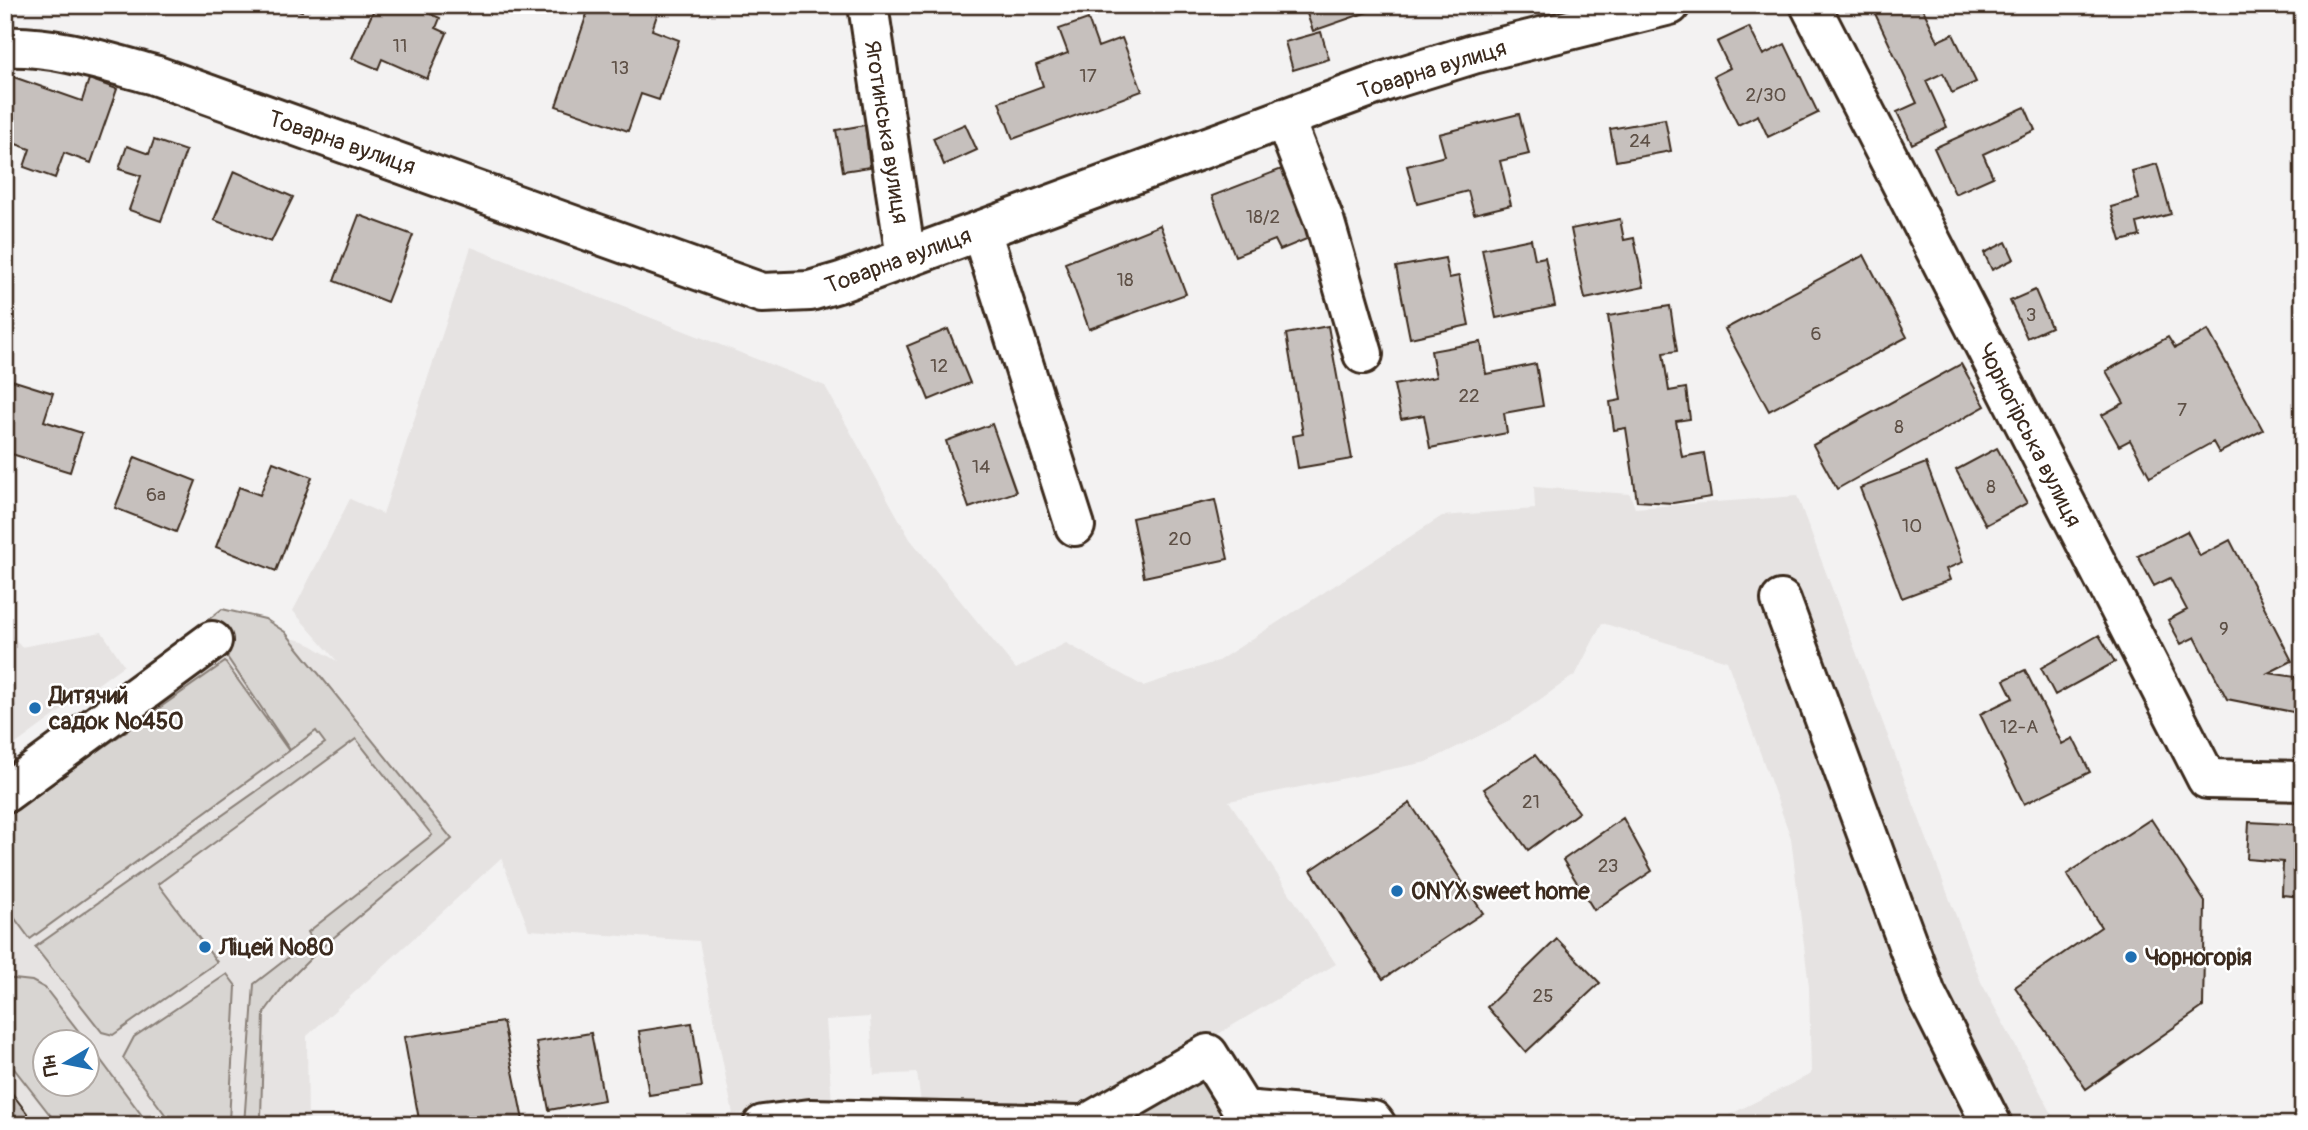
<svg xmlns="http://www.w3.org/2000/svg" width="2308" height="1130" viewBox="0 0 2308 1130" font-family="Pangolin,sans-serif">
<rect width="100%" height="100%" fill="#f3f2f2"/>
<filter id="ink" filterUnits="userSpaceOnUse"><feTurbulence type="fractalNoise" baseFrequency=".0143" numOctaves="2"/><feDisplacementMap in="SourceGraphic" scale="14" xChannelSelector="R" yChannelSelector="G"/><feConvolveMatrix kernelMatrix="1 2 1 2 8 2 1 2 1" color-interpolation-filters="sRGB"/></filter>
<g filter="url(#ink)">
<!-- built -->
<path fill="#e6e3e2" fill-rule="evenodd" d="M471,247L825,386L910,539L1016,669L1066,643L1143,686L1218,661L1442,516L1535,509L1534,487L1630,494L1635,508L1797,496L1981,982L2058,1125H1709L1811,1074L1809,987L1791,838L1727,661L1602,623L1576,674L1511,720L1427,762L1229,801L1336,964L1090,1110L921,1104L917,1073L874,1075L870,1017L826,1020L832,1103L733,1114L699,941L529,930L501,858L307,1036L308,1125H5V816L261,632L304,641L337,661L293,611L350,499L383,514ZM46,1042H88V1084H46Z
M5,626L21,647L102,632L124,665L5,752Z"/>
<!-- green -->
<path fill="#d8d5d2" stroke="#8a8078" stroke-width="2" d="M222,609L265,619L285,632L452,839L320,949L285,984L264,1013L261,1116L264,1125H244L254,984L312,939L308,932L432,835L356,739L158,884L217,962L113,1035L102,1032L35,947L325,743L316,731L290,750L204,623Z
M225,662L289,751L30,939L5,905V816Z
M227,974L236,986L229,1122L228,1125H173L123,1058L134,1037Z
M5,978L32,981L45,988L87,1042H46V1084H88V1043L149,1125H58L5,1057Z
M1206,1069L1237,1125H1116Z"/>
<!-- building -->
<path fill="#c6c0bd" stroke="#3b2a1e" stroke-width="2" d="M275,5H304L302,11Z
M376,5H411L440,18L436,28L447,33L427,79L382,59L378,69L352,58Z
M590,5L660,6L652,30L679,40L659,100L641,94L628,131L556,106Z
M1304,5H1379V8L1313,31Z
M1871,5H1921L1938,41L1953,34L1976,82L1952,93L1943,73L1926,81L1947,127L1912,144L1897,112L1917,103Z
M1088,19L1098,47L1122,38L1142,91L1013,139L999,102L1043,86L1036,65L1068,53L1059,29Z
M1749,27L1763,55L1785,44L1818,113L1768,137L1758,115L1738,125L1714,76L1730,68L1717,42Z
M1321,32L1329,59L1293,70L1285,42Z
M5,74L82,101L89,79L117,89L91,163L64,153L55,178L24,167L30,149L5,140Z
M2025,107L2035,130L1983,154L1993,177L1955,194L1934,148Z
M1519,114L1529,154L1500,161L1511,205L1474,214L1468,191L1417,204L1407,166L1445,156L1439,134Z
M1665,119L1671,151L1616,161L1610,129Z
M965,124L977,150L944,165L933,138Z
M865,125L870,167L843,171L836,130Z
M154,140L186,151L161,221L129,210L141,176L119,169L127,146L149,154Z
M2157,164L2171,214L2137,223L2140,236L2121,241L2111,207L2139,199L2132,171Z
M1287,167L1314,236L1280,250L1275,240L1235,256L1212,196Z
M234,171L293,197L271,242L214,220Z
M359,215L413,235L387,302L334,281Z
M1620,219L1624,240L1634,238L1644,287L1585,299L1571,229Z
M1160,225L1186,294L1089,329L1065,263Z
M1531,239L1535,259L1545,257L1555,306L1496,318L1482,249Z
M2006,242L2014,259L1992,270L1984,253Z
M1864,255L1907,337L1769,411L1725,329Z
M1445,258L1449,278L1459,276L1469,325L1410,338L1396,267Z
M2035,290L2051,327L2027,338L2010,301Z
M1670,306L1677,351L1663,353L1669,391L1686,388L1690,419L1676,421L1682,457L1704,453L1711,497L1673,503L1637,501L1626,428L1614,430L1610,402L1621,400L1608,316Z
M1328,326L1352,459L1298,468L1293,436L1303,434L1286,334Z
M948,329L970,383L929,400L907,346Z
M2208,330L2263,430L2219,453L2213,442L2150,477L2130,440L2119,446L2102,415L2124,403L2106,371L2168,337L2175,348Z
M1481,342L1486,374L1536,364L1543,406L1504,413L1507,433L1430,448L1424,415L1401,419L1394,385L1436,377L1431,351Z
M1961,364L1985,406L1837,489L1813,445Z
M5,378L53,393L44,421L82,433L70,472L5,452Z
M992,424L1016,492L969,508L946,441Z
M1997,448L2027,503L1986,525L1956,470Z
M135,457L196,481L176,532L115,508Z
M273,462L312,477L276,571L216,547L239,487L260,495Z
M1926,463L1963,562L1946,569L1950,580L1902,598L1860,488Z
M1215,500L1228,559L1144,577L1132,518Z
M2187,531L2200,556L2230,540L2292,661L2268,673L2303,678V714L2227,699L2195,637L2181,644L2168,620L2187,610L2170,578L2154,586L2138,556Z
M2099,635L2115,662L2055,695L2041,668Z
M2025,670L2062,744L2073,738L2090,772L2024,804L1980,714L2013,698L2004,680Z
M1535,755L1579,812L1528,850L1484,789Z
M1410,803L1483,913L1383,979L1311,870Z
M1623,818L1652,871L1594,910L1563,860Z
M2151,819L2205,902L2203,1007L2086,1089L2015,987L2101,927L2067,874Z
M2249,822L2303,825V897L2282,895L2283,862L2247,859Z
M1557,939L1600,983L1526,1052L1487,1007Z
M503,1022L524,1125H487L486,1121L455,1125H420L404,1037Z
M692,1023L702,1087L649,1095L639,1031Z
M591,1033L604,1100L549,1110L536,1042Z
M5,1084L36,1125H5Z"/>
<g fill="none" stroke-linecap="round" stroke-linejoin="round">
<defs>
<path id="minor" d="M868,5L906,258
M1810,5L2207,779L2303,781
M5,47C55,45 106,62 154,75L762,293L810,291L841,282L1389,80L1473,54L1670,5
M1284,118L1325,223L1363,354
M981,231L1075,526
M1781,600L1926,994L1992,1125
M5,793L212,641
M763,1125L810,1119L1080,1125
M1085,1125L1208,1054L1243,1110L1373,1121L1376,1125"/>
</defs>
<!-- minor casing -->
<use href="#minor" stroke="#3b2a1e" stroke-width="44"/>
<!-- minor -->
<use href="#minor" stroke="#fff" stroke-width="38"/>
</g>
</g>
<!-- markers -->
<g fill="#1f6fb2" stroke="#fff" stroke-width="2.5">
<circle cx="35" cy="708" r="7"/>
<circle cx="1397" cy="891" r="7"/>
<circle cx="205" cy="947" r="7"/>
<circle cx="2131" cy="957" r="7"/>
</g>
<g text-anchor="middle" stroke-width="5" stroke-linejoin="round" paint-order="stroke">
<!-- number labels -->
<g font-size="19" fill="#5e5046">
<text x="400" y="52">11</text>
<text x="620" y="74">13</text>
<text x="1088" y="82">17</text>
<text x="1766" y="101">2/30</text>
<text x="1640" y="147">24</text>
<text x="1263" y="223">18/2</text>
<text x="1125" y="286">18</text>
<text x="2031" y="321">3</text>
<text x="1816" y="340">6</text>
<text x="939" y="372">12</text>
<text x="1469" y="402">22</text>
<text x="2182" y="416">7</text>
<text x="1899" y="433">8</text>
<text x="981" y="473">14</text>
<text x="1991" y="493">8</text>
<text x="156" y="501">6а</text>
<text x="1912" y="532">10</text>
<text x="1180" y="545">20</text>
<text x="2224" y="635">9</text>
<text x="2019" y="733">12-А</text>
<text x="1531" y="808">21</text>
<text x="1608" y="872">23</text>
<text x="1543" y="1002">25</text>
</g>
<!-- street labels -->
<g font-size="23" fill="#3b2a1e" stroke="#fff">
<text transform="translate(1432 69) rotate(-17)" y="8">Товарна вулиця</text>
<text transform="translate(887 132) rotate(81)" y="8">Яготинська вулиця</text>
<text transform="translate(342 142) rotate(19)" y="8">Товарна вулиця</text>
<text transform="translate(898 260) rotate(-20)" y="8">Товарна вулиця</text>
<text transform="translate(2030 435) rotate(63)" y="8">Чорногірська вулиця</text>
</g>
<!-- poi labels -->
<g font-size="23" font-weight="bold" fill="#3b2a1e" stroke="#fff" text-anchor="start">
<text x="49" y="703">Дитячий<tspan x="49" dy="26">садок №450</tspan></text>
<text x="1411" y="899">ONYX sweet home</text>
<text x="219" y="955">Ліцей №80</text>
<text x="2145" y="965">Чорногорія</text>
</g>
</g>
<!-- margin -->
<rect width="2308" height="1130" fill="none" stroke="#fff" stroke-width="28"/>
<rect x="14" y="14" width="2280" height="1102" fill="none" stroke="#3b2a1e" stroke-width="2.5" filter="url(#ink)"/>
<!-- north arrow -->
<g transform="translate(66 1063) rotate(260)"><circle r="33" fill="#ffffff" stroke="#b1aaa5" stroke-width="2"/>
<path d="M0-5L12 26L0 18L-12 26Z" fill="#1f6fb2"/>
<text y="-10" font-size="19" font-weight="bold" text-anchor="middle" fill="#3b2a1e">Пн</text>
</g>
</svg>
